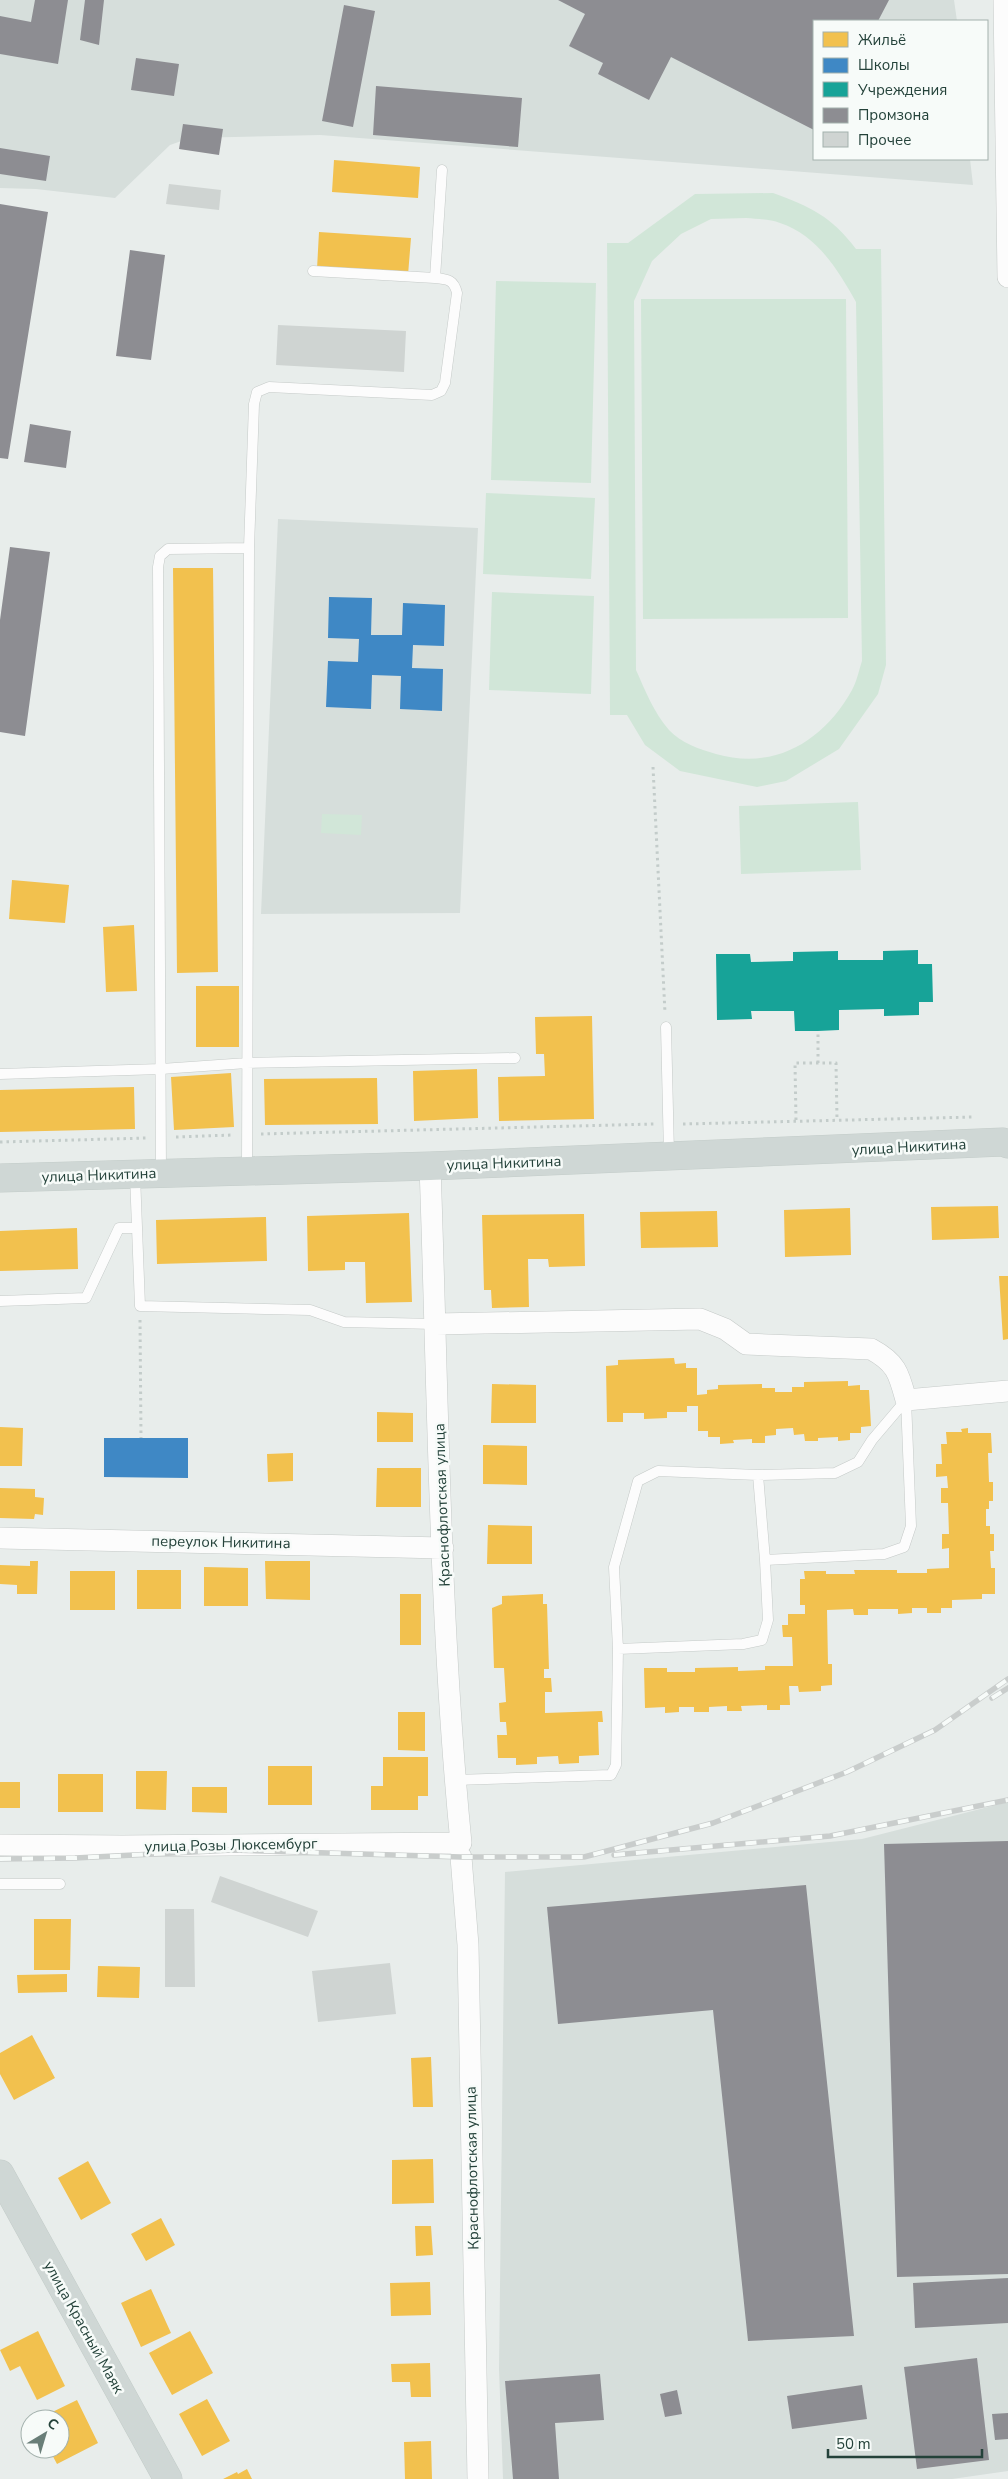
<svg xmlns="http://www.w3.org/2000/svg" width="1008" height="2479" viewBox="0 0 1008 2479" font-family="'Nunito Sans',sans-serif">
<rect width="100%" height="100%" fill="#e8edeb"/>
<!-- built -->
<path fill="#d6dedb" d="M0,0H954L957,21H814V159H970L973,185L320,135L190,138L170,145L115,198L36,189L0,188Z
M278,519L478,528L460,913L261,914Z
M1008,1802V2471L952,2479H503L499,2369L505,1872L862,1839Z"/>
<!-- green -->
<path fill="#d1e6d8" fill-rule="evenodd" d="M773,193C811,207 831,216 856,249H881L886,665L878,694L839,749L786,781L757,787L680,771L645,745L627,715H610L607,243H628L695,194ZM746,218C757,219 770,219 780,223C817,235 838,270 856,302L862,661C859,670 857,681 852,690C824,741 774,771 716,754C699,749 681,743 669,730C654,713 645,690 636,670L634,301L652,261L681,234L711,219Z
M496,281L596,283L591,483L491,480Z
M641,299H846L848,618L643,619Z
M486,493L595,498L591,579L483,574Z
M492,592L594,596L591,694L489,690Z
M858,802L861,870L741,874L739,806Z
M322,814L362,815L361,835L321,833Z"/>
<!-- homes -->
<path fill="#f2c14e" d="M334,160L420,167L418,198L332,192Z
M319,232L411,238L408,275L317,269Z
M173,568H213L218,972L177,973Z
M12,880L69,885L65,923L9,919Z
M134,925L137,991L106,992L103,927Z
M196,986H239V1047H196Z
M592,1016L594,1119L499,1121L498,1077L545,1076L544,1054H536L535,1017Z
M477,1069L478,1118L414,1121L413,1071Z
M231,1073L234,1127L174,1130L171,1077Z
M377,1078L378,1124L265,1125L264,1079Z
M134,1087L135,1129L0,1132V1090Z
M998,1206L999,1238L932,1240L931,1207Z
M850,1208L851,1255L785,1257L784,1210Z
M717,1211L718,1247L641,1248L640,1212Z
M409,1213L412,1302L366,1303L365,1262H345V1270L308,1271L307,1216Z
M584,1214L585,1266L549,1267L548,1259H528L529,1307L492,1308L491,1290H484L482,1215Z
M266,1217L267,1261L157,1264L156,1220Z
M77,1228L78,1269L0,1271V1231Z
M999,1276H1008V1339L1003,1340Z
M674,1358L675,1364L686,1363V1368H697V1395L707,1394V1390L718,1389V1385L762,1384V1388H775V1392H792V1387H804V1382L848,1381V1386L860,1385V1390H869L871,1426L861,1427V1433H850V1440L838,1441V1437L818,1438V1441H805L804,1434L794,1435L793,1428L776,1429V1435L765,1436V1443H752V1439L733,1440L734,1443L720,1444V1437H708V1431H698V1406H687V1412H667V1418L644,1419V1413H623V1422H607L606,1366L618,1365V1360Z
M492,1384L536,1385V1423H491Z
M377,1412L413,1413V1442H377Z
M0,1427L23,1428L22,1466H0Z
M968,1428V1433H991L992,1453H988L989,1482H993V1501H989V1509H986V1526H990V1534H994V1551H990L991,1568H995V1594H982V1599L952,1600V1608H941V1613H927V1608H912V1613L898,1614V1609H868V1615H854L853,1609L827,1610L828,1664H832V1685L821,1686V1691L799,1692L798,1686H789L790,1705H780V1710H767V1705L741,1706L742,1711H727V1706L709,1707V1712H694V1707H679V1712L665,1713V1707L645,1708L644,1668H667V1672H695V1668L738,1667V1671L765,1670V1666H793L792,1637H783L782,1625H788V1614H805V1605H800V1579H805L804,1571H826V1574H855L854,1570H897V1573H927V1569L949,1568V1548L942,1549V1534H949L948,1503H941V1488H948L947,1476L936,1477V1464H942L941,1444H947L946,1432H962L961,1429Z
M483,1445L527,1446V1485L483,1484Z
M293,1453V1481L268,1482L267,1454Z
M377,1468H421V1507H376Z
M0,1488L35,1489V1497L44,1498L43,1515L35,1514L34,1519L0,1518Z
M488,1525L532,1526V1564H487Z
M30,1561H38L37,1594H17V1585L0,1584V1565L30,1566Z
M265,1561H310V1600L266,1599Z
M204,1567L248,1568V1606H204Z
M137,1570H181V1609H137Z
M70,1571H115V1610H70Z
M400,1594H421V1645H400Z
M543,1594V1604H547L549,1669H544V1678H551L552,1692H545V1713L602,1711L603,1722H598L599,1755L579,1756V1763L559,1764L558,1756L537,1757V1764L516,1765V1758H498L497,1735H507L506,1722H500L499,1703L506,1702L504,1668H494L492,1608L502,1604V1596Z
M398,1712H425V1751L398,1750Z
M383,1757H428V1796H418V1810H371V1786H383Z
M268,1766H312V1805H268Z
M136,1771H167L166,1810L136,1809Z
M58,1774H103V1812H58Z
M0,1782H20V1808H0Z
M192,1787H227V1813L192,1812Z
M34,1919H71L70,1970H34Z
M98,1966L140,1967L139,1998L97,1997Z
M67,1974V1992L18,1993L17,1975Z
M32,2035L55,2078L14,2100L0,2074V2053Z
M431,2057L433,2107H413L411,2058Z
M433,2159L434,2203L392,2204V2160Z
M88,2161L111,2203L81,2220L58,2178Z
M161,2218L175,2245L146,2261L131,2234Z
M415,2226H431L433,2255L416,2256Z
M430,2282L431,2315L391,2316L390,2283Z
M151,2289L171,2333L141,2347L121,2303Z
M38,2331L65,2386L37,2400L20,2366L10,2371L0,2350Z
M190,2331L213,2373L172,2395L149,2353Z
M430,2363L431,2397H411L410,2382H392L391,2364Z
M207,2399L230,2441L202,2456L179,2414Z
M77,2400L98,2443L57,2464L49,2449H60V2419H38Z
M431,2441L432,2479H405L404,2442Z
M247,2469L252,2479H223L237,2472L238,2474Z"/>
<!-- schools -->
<path fill="#3f88c5" d="M329,597L372,598L371,635H402L403,603L445,605L444,646L413,645L412,668L443,669L442,711L400,709L401,676L372,675L371,709L326,707L328,661L358,662L359,639L328,638Z
M104,1438H188V1478L104,1477Z"/>
<!-- public -->
<path fill="#17a398" d="M918,950V964H932L933,1002H919V1015L884,1016V1009L839,1010V1030L818,1031H795L794,1011H751L752,1019L717,1020L716,954H750L751,962L793,961V952L838,951V960H883V951Z"/>
<!-- industry -->
<path fill="#8d8d92" d="M35,0H68L58,64L0,54V16L31,22Z
M85,0H104L99,45L80,40Z
M558,0H889L878,21H814V130L671,57L649,100L598,74L603,63L569,46L585,14Z
M344,5L375,11L353,127L322,121Z
M136,58L179,64L174,96L131,90Z
M376,86L522,98L518,147L373,135Z
M183,124L223,129L219,155L179,149Z
M0,148L50,156L46,181L0,174Z
M0,204L48,212L8,459L0,458Z
M130,250L165,255L151,360L116,356Z
M30,424L71,431L66,468L24,462Z
M10,547L50,552L25,736L0,732V620Z
M1008,1841V2274L897,2277L884,1844Z
M806,1885L854,2336L748,2341L713,2010L558,2024L547,1907Z
M1008,2278V2323L915,2328L913,2283Z
M977,2358L989,2460L917,2469L904,2367Z
M600,2374L604,2420L555,2423L559,2479H513L505,2381Z
M862,2385L867,2419L792,2429L787,2396Z
M677,2390L682,2414L665,2417L660,2394Z
M1008,2413V2439L995,2440L992,2414Z"/>
<!-- building -->
<path fill="#cfd4d2" d="M169,184L221,190L219,210L166,204Z
M278,325L406,331L404,372L276,365Z
M220,1876L318,1911L308,1937L211,1902Z
M165,1909H194L195,1987H165Z
M390,1963L396,2014L318,2022L312,1971Z"/>
<g fill="none" stroke-linecap="round" stroke-linejoin="round">
<defs>
<path id="service" d="M313,271L435,278
M666,1027L669,1154
M0,1074L161,1069L247,1063L515,1058
M247,1170L249,548L254,404L257,392L269,387L432,395L441,391L445,383L457,293C454,280 448,279 435,278L442,170
M161,1172L158,567L160,556L168,549L249,548
M135,1175L140,1306L310,1310L344,1322L436,1324
M0,1301L86,1298L119,1228H136
M758,1475L765,1560
M618,1649L743,1644L762,1640L768,1620L765,1560L884,1554L904,1547L911,1526L906,1400
M455,1780L611,1775L616,1765L618,1649L614,1567L638,1481L658,1471L758,1475L835,1473L858,1462L872,1440L906,1400
M0,1884H60"/>
<path id="minor" d="M1004,0L1008,277
M436,1324L700,1319L725,1329L746,1344L871,1349C897,1363 899,1374 906,1400L1008,1391
M0,1538L443,1548
M0,1845L122,1846L461,1843C439,1618 438,1391 430,1166
M461,1857L468,1945L478,2479"/>
<path id="primary" d="M0,1178L430,1166L1003,1142L1008,1144
M0,2174L168,2479"/>
</defs>
<!-- service casing -->
<use href="#service" stroke="#c5cac8" stroke-width="11"/>
<!-- minor casing -->
<use href="#minor" stroke="#c5cac8" stroke-width="22"/>
<!-- primary casing -->
<use href="#primary" stroke="#c3ccc9" stroke-width="29"/>
<!-- path -->
<path stroke="#c3ccca" stroke-width="3" stroke-dasharray="2.5 4" stroke-linecap="butt" d="M653,767L665,1013
M818,1063V1031
M796,1120L795,1063H836L837,1119
M683,1124L974,1117
M261,1134L654,1124
M176,1137L232,1135
M0,1142L147,1138
M140,1320L141,1438"/>
<!-- service -->
<use href="#service" stroke="#fcfcfc" stroke-width="10"/>
<!-- minor -->
<use href="#minor" stroke="#fcfcfc" stroke-width="21"/>
<!-- primary -->
<use href="#primary" stroke="#cfd7d5" stroke-width="28"/>
<defs>
<path id="rail" d="M992,1698L1008,1688
M614,1855L830,1836L1008,1800
M0,1859L75,1858L232,1850L461,1857H584L713,1823L847,1772L935,1730L1008,1679"/>
</defs>
<!-- rail casing -->
<use href="#rail" stroke="#c9cdcc" stroke-width="5.5"/>
<!-- rail -->
<use href="#rail" stroke="#f7fbf9" stroke-width="4" stroke-dasharray="11" stroke-linecap="butt"/>
</g>
<g text-anchor="middle" stroke-width="5" stroke-linejoin="round" paint-order="stroke">
<!-- street labels -->
<g font-size="15" fill="#24423a" stroke="#f7fbf9">
<text transform="translate(909 1147) rotate(-3)" y="5">улица Никитина</text>
<text transform="translate(504 1163) rotate(-2)" y="5">улица Никитина</text>
<text transform="translate(99 1175) rotate(-2)" y="5">улица Никитина</text>
<text transform="translate(442 1505) rotate(-92)" y="5">Краснофлотская улица</text>
<text transform="translate(221 1542) rotate(1)" y="5">переулок Никитина</text>
<text transform="translate(231 1845) rotate(-1)" y="5">улица Розы Люксембург</text>
<text transform="translate(472 2168) rotate(-91)" y="5">Краснофлотская улица</text>
<text transform="translate(84 2327) rotate(61)" y="5">улица Красный Маяк</text>
</g>
</g>
<!-- legend -->
<rect x="813" y="20" width="175" height="140" fill="#f7fbf9" stroke="#a3b1ad"/>
<rect x="823" y="32" width="25" height="15" fill="#f2c14e" stroke="#a3b1ad"/>
<text x="858" y="45" font-size="15" fill="#24423a">Жильё</text>
<rect x="823" y="58" width="25" height="15" fill="#3f88c5" stroke="#a3b1ad"/>
<text x="858" y="70" font-size="15" fill="#24423a">Школы</text>
<rect x="823" y="82" width="25" height="15" fill="#17a398" stroke="#a3b1ad"/>
<text x="858" y="95" font-size="15" fill="#24423a">Учреждения</text>
<rect x="823" y="108" width="25" height="15" fill="#8d8d92" stroke="#a3b1ad"/>
<text x="858" y="120" font-size="15" fill="#24423a">Промзона</text>
<rect x="823" y="132" width="25" height="15" fill="#cfd4d2" stroke="#a3b1ad"/>
<text x="858" y="145" font-size="15" fill="#24423a">Прочее</text>
<!-- north arrow -->
<g transform="translate(45 2434) rotate(38)"><circle r="24" fill="#f7fbf9" stroke="#a3b1ad"/>
<path d="M0-4L9 19L0 12L-9 19Z" fill="#697e78"/>
<text y="-8" font-size="14" font-weight="bold" text-anchor="middle" fill="#24423a">С</text>
</g>
<!-- scale -->
<path d="M828 2449v8h154v-8" fill="none" stroke="#24423a" stroke-width="2.5"/>
<text x="836" y="2449" font-size="15" fill="#24423a" stroke="#f7fbf9" stroke-width="4" paint-order="stroke">50 m</text>
</svg>
